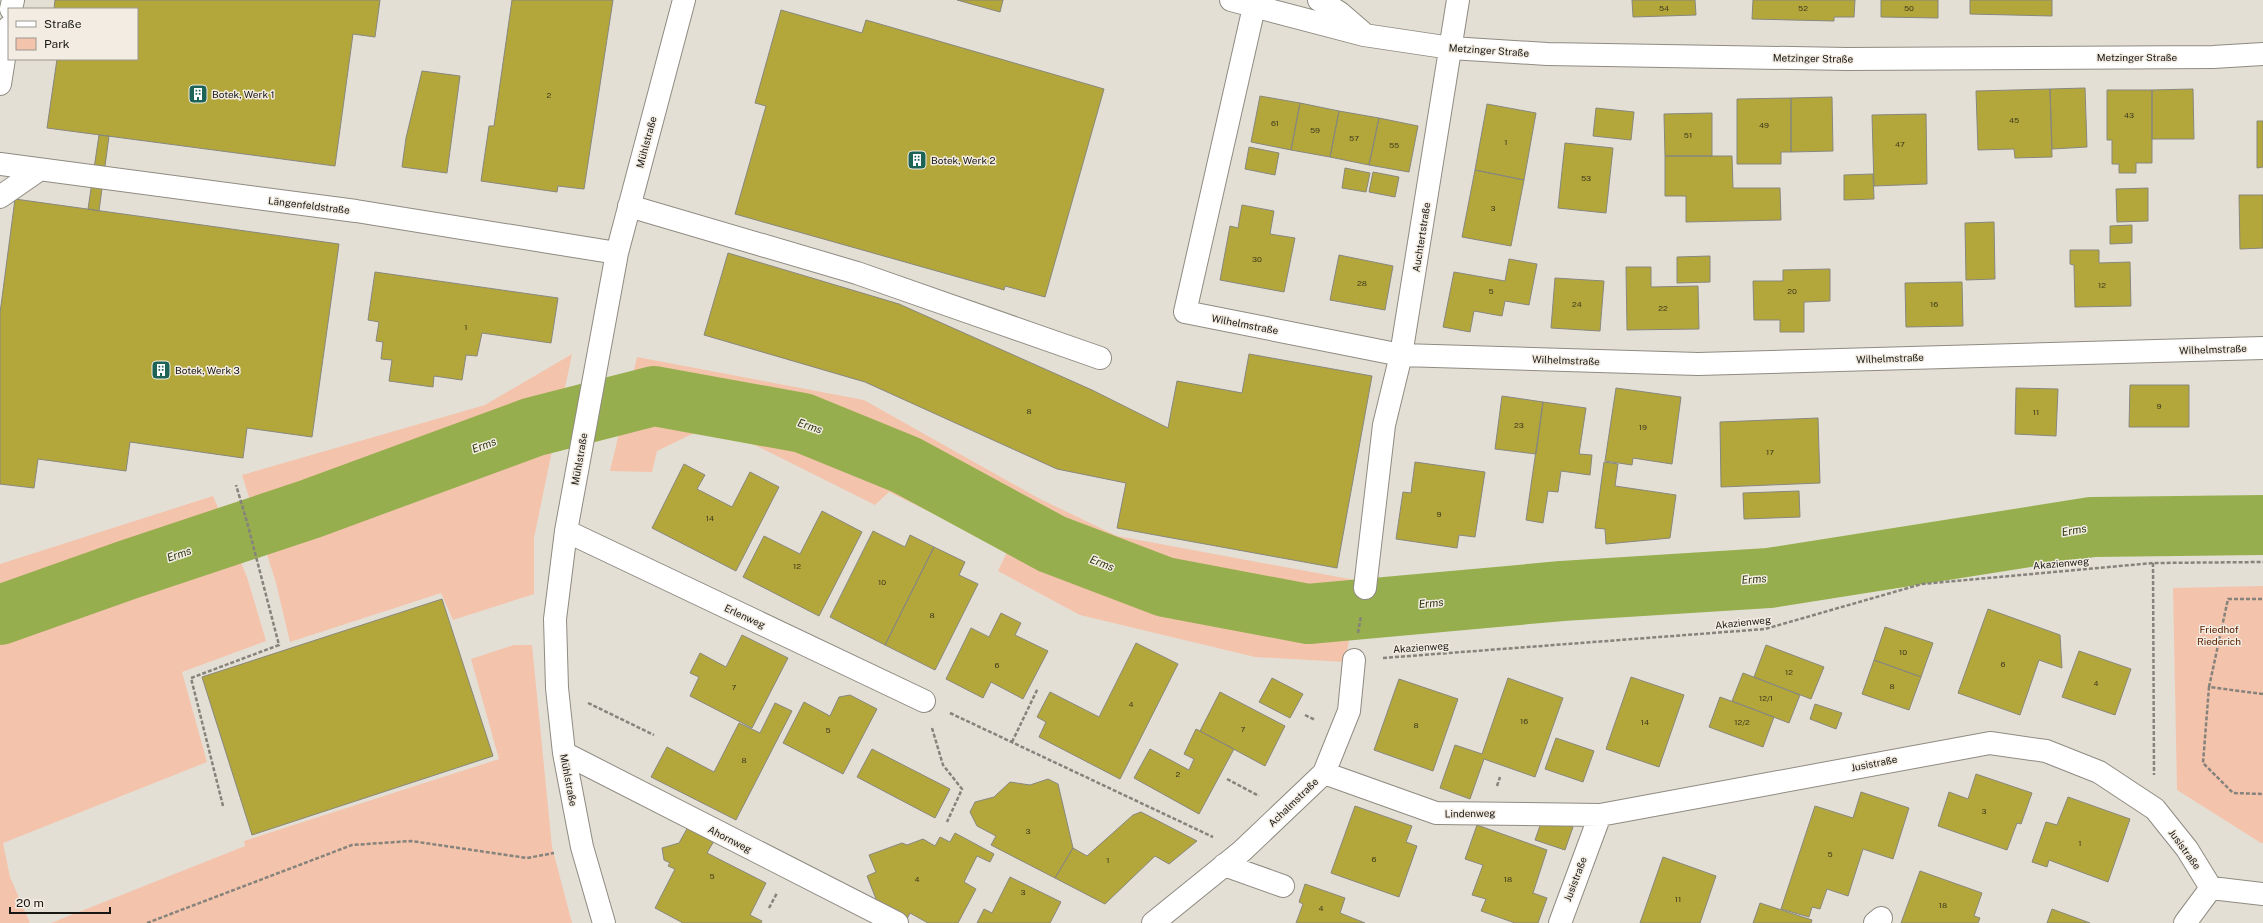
<svg xmlns="http://www.w3.org/2000/svg" width="2263" height="923" viewBox="0 0 2263 923" font-family="'Public Sans',sans-serif">
<rect width="100%" height="100%" fill="#e4dfd5"/>
<!-- green -->
<path fill="#f4c3ac" d="M572,354L534,538V594L453,620L441,593L290,642L276,583L242,475L485,405Z
M637,357L864,400L1040,499L1117,536L1360,581L1345,662L1255,657L1080,615L998,571L1008,550L889,492L875,505L713,424L657,451L652,472L610,471Z
M213,496L247,577L266,641L182,672L207,762L3,843L10,877L30,923H0V564Z
M2263,586V843H2261L2177,790L2173,588Z
M514,645H532L552,847L572,923H51L245,846L244,841L499,759L471,659Z"/>
<g fill="none" stroke-linecap="round" stroke-linejoin="round">
<!-- river -->
<path stroke="#96ae4e" stroke-width="60" d="M0,615L127,570L310,509L533,427L654,396L803,423L906,465L1052,544L1165,587L1308,614L1562,591L1769,578L2092,527L2263,525"/>
</g>
<!-- building -->
<path fill="#b3a73c" stroke="#88877d" d="M55,0H380L375,37L353,34L335,166L47,128L57,59H137V9H54Z
M512,0H613L584,189L558,186L557,192L481,181L489,126H494Z
M957,0H1003L1000,12Z
M1632,0H1695L1696,15L1633,17Z
M1753,0H1855L1854,17H1834V21L1752,19Z
M1881,0H1938V18L1881,17Z
M1970,0H2052V16L1970,14Z
M781,10L862,33L866,20L1104,89L1045,297L1005,286L1004,290L735,214L766,106L755,103Z
M422,71L460,76L447,173L402,167L406,138Z
M2085,88L2087,147L2052,149L2050,89Z
M2050,89L2052,157L2015,158L2014,149L1978,150L1976,91Z
M2193,89L2194,139H2152V90Z
M2107,90H2152V163H2136V173H2119V164H2112V140H2107Z
M1260,96L1300,103L1291,150L1251,142Z
M1832,97L1833,151L1791,152V98Z
M1791,98V152H1781V164H1737V99Z
M1300,103L1339,111L1330,157L1291,150Z
M1487,104L1536,113L1524,180L1475,170Z
M1596,108L1634,112L1631,140L1593,136Z
M1339,111L1379,118L1369,165L1330,157Z
M1712,113V156H1665L1664,114Z
M1926,114L1927,184L1874,186L1872,115Z
M1379,118L1418,126L1409,172L1369,165Z
M2257,121H2263V167L2257,168Z
M99,135L109,136L99,211L88,209Z
M1565,143L1613,148L1606,213L1558,208Z
M1249,147L1279,153L1275,175L1245,169Z
M1665,156H1732L1733,188H1780L1781,220L1686,222V196H1665Z
M1345,168L1370,173L1366,192L1342,188Z
M1475,170L1524,180L1511,246L1462,237Z
M1373,172L1399,177L1395,197L1369,192Z
M1873,174L1874,199L1844,200V175Z
M2148,188V221L2117,222L2116,189Z
M2239,195H2263V248L2240,249Z
M15,199L339,244L312,437L247,428L243,458L130,442L126,471L38,459L34,488L0,484V313Z
M1242,205L1274,211L1270,234L1295,238L1284,292L1220,280L1230,226L1238,228Z
M1994,222L1995,279L1966,280L1965,223Z
M2132,225V243L2110,244V226Z
M2070,250H2099V263L2130,262L2131,306L2075,307L2074,265L2070,264Z
M728,253L899,304L1092,390L1168,428L1177,381L1242,393L1249,354L1372,376L1337,568L1117,528L1126,483L1057,469L865,382L704,335Z
M1339,255L1393,266L1385,310L1330,300Z
M1710,256V282L1677,283V257Z
M1509,259L1537,264L1529,305L1505,301L1502,316L1474,311L1470,332L1443,327L1454,272L1505,281Z
M1626,267H1651V287L1698,286L1699,329L1627,330Z
M1830,269V301L1804,302V332H1780V320H1754L1753,281H1783V270Z
M375,272L558,298L551,343L482,333L477,356L466,355L462,380L434,376L433,387L389,381L392,360L381,359L383,342L376,341L379,322L368,320Z
M1555,278L1604,281L1600,331L1551,328Z
M1962,282L1963,326L1906,327L1905,283Z
M2130,385H2189V427H2129Z
M1616,388L1681,397L1672,464L1633,458L1632,465L1605,461Z
M2016,388L2058,389L2056,436L2015,434Z
M1502,396L1543,402L1536,454L1495,449Z
M1543,402L1586,408L1579,454L1592,455L1590,475L1561,471L1558,492L1548,491L1543,523L1526,520Z
M1818,418L1820,483L1721,487L1720,422Z
M1415,462L1485,472L1475,537L1459,535L1457,548L1396,539L1403,492L1411,493Z
M1604,462L1618,464L1615,486L1676,495L1670,538L1606,544L1605,529L1595,528Z
M684,464L705,475L697,489L732,507L750,472L779,487L736,571L652,528Z
M1799,491L1800,517L1744,519L1743,493Z
M822,511L862,532L819,616L743,577L764,536L800,554Z
M873,531L905,547L910,535L934,547L885,645L830,617Z
M934,547L965,562L959,575L978,584L935,670L885,645Z
M442,599L493,756L252,835L202,677Z
M1988,609L2060,635L2062,668L2039,660L2020,715L1958,693Z
M1001,613L1021,623L1015,635L1048,651L1023,699L991,682L983,698L946,679L971,628L989,637Z
M1885,627L1933,643L1921,677L1874,660Z
M742,635L788,658L752,728L690,696L699,677L690,673L700,653L726,667Z
M1136,643L1178,664L1120,779L1039,737L1046,722L1037,717L1050,692L1099,717Z
M1766,645L1824,667L1811,699L1754,677Z
M2079,651L2131,669L2115,715L2062,697Z
M1874,660L1921,677L1909,710L1862,694Z
M1743,673L1800,695L1789,723L1732,701Z
M1631,677L1684,695L1659,767L1606,749Z
M1272,678L1303,694L1290,718L1259,702Z
M1508,678L1563,698L1535,777L1484,759L1470,799L1440,788L1455,745L1482,754Z
M1399,679L1458,699L1433,771L1374,750Z
M1220,692L1285,726L1265,766L1200,731Z
M850,695L877,709L843,774L783,743L804,702L830,716L839,697Z
M1720,697L1774,717L1763,747L1709,727Z
M775,703L792,711L736,820L651,777L667,747L714,772L739,723L760,733Z
M1815,704L1842,713L1836,729L1810,719Z
M1196,729L1234,749L1199,814L1134,778L1150,749L1189,770L1194,759L1184,754Z
M1556,738L1594,751L1583,782L1545,769Z
M872,749L950,789L935,818L857,777Z
M1976,774L2032,793L2021,824L2017,823L2007,850L1938,826L1949,792L1968,799Z
M1048,779L1058,784L1073,848L1055,878L991,845L996,836L977,826L970,812L975,802L994,797L1010,782L1030,785Z
M1861,792L1909,808L1893,859L1863,849L1848,896L1827,889L1820,909L1812,907L1809,917L1781,909L1815,806L1853,818Z
M2068,797L2130,819L2108,882L2049,860L2047,867L2032,862L2046,822L2057,825Z
M1355,806L1412,826L1406,842L1417,846L1399,897L1331,873Z
M1141,812L1197,841L1169,864L1155,856L1105,904L1055,878L1073,848L1087,856L1133,815Z
M1543,817L1573,827L1565,850L1535,840Z
M1477,825L1547,850L1533,893L1547,898L1538,923H1515L1481,911L1486,899L1472,895L1483,865L1465,859Z
M688,827L714,841L707,853L766,883L750,915L762,921L761,923H683L655,908L675,869L668,866L670,863L664,860L662,848L679,843Z
M955,833L994,854L990,862L977,856L964,882L976,889L958,923H928L910,913L907,919L878,904L867,876L876,872L869,855L902,843L907,845L923,839L935,846L940,837L950,842Z
M1663,857L1716,876L1700,923H1640Z
M1920,871L1982,893L1974,916L1980,918L1978,923H1901Z
M1010,877L1061,902L1050,923H977L984,909L992,913Z
M1305,884L1345,898L1340,913L1365,923H1296L1303,904L1299,902Z
M1760,903L1812,920L1811,923H1753Z
M2052,909L2090,923H2047Z"/>
<g fill="none" stroke-linecap="round" stroke-linejoin="round">
<defs>
<path id="minor" d="M1231,0L1364,35L1451,48L1547,54L1847,59L2213,57L2263,54
M1319,0L1340,13L1362,32
M1254,7L1185,312L1401,355L1698,364L2263,348
M11,9L13,0
M0,84L9,27
M0,164L356,211L617,253
M0,197L39,170
M629,206L857,273L1100,358
M566,531L924,701
M1365,588L1384,425L1401,355L1458,0
M564,753L897,923
M1324,773L1436,813L1600,815
M1224,865L1283,886
M2211,888L2263,894
M604,923L582,847L564,753L557,688L555,619L566,531L617,253L684,0
M1153,923L1242,851L1324,773L1349,711L1354,660
M1560,923L1600,815L1990,743L2046,751L2099,772L2155,809L2187,849L2211,888
M1875,923L1881,918
M2185,923L2211,888"/>
</defs>
<!-- minor casing -->
<use href="#minor" stroke="#8f8b82" stroke-width="24"/>
<!-- path -->
<path stroke="#86837c" stroke-width="2.5" stroke-dasharray="4 2" stroke-linecap="butt" d="M2153,563L2154,775
M1358,633L1361,616
M1383,658L1765,629L1922,584L2153,563L2263,562
M2209,687L2228,599H2263
M2263,694L2209,687L2203,763L2233,793L2263,794
M588,703L654,735
M950,713L1213,837
M1305,715L1315,720
M932,728L943,765L962,789L947,822
M1012,742L1038,688
M1227,779L1259,796
M1497,786L1500,777
M223,806L191,678L279,645L247,522L236,485
M769,908L777,893
M147,923L352,845L411,841L527,858L554,853"/>
<!-- minor -->
<use href="#minor" stroke="#fff" stroke-width="22"/>
</g>
<!-- icons -->
<defs>
<symbol id="building-square" viewBox="-11 -11 22 22"><rect x="-9" y="-9" width="18" height="18" rx="4" fill="#1d6456" stroke="#f2ece2"/><path d="M-4-6H4V6H1V3H-1V6H-4ZM-2.5-4.3h1.7v1.8h-1.7ZM.8-4.3h1.7v1.8H.8ZM-2.5-1h1.7V.8h-1.7ZM.8-1h1.7V.8H.8Z" fill="#fff"/></symbol>
</defs>
<g fill-rule="evenodd">
<use href="#building-square" x="187" y="83" width="22" height="22"/>
<use href="#building-square" x="906" y="149" width="22" height="22"/>
<use href="#building-square" x="150" y="359" width="22" height="22"/>
</g>
<g text-anchor="middle" stroke-width="3" stroke-linejoin="round" paint-order="stroke">
<!-- number labels -->
<g font-size="8" fill="#403b1e">
<text x="1664" y="11">54</text>
<text x="1803" y="11">52</text>
<text x="1909" y="11">50</text>
<text x="549" y="98">2</text>
<text x="2129" y="118">43</text>
<text x="2014" y="123">45</text>
<text x="1275" y="126">61</text>
<text x="1764" y="128">49</text>
<text x="1315" y="133">59</text>
<text x="1688" y="138">51</text>
<text x="1354" y="141">57</text>
<text x="1506" y="145">1</text>
<text x="1900" y="147">47</text>
<text x="1394" y="148">55</text>
<text x="1586" y="181">53</text>
<text x="1493" y="211">3</text>
<text x="1257" y="262">30</text>
<text x="1362" y="286">28</text>
<text x="2102" y="288">12</text>
<text x="1491" y="294">5</text>
<text x="1792" y="294">20</text>
<text x="1577" y="307">24</text>
<text x="1934" y="307">16</text>
<text x="1663" y="311">22</text>
<text x="466" y="330">1</text>
<text x="2159" y="409">9</text>
<text x="1029" y="414">8</text>
<text x="2036" y="415">11</text>
<text x="1519" y="428">23</text>
<text x="1643" y="430">19</text>
<text x="1770" y="455">17</text>
<text x="1439" y="517">9</text>
<text x="710" y="521">14</text>
<text x="797" y="569">12</text>
<text x="882" y="585">10</text>
<text x="932" y="618">8</text>
<text x="1903" y="655">10</text>
<text x="2003" y="667">6</text>
<text x="997" y="668">6</text>
<text x="1789" y="675">12</text>
<text x="2096" y="686">4</text>
<text x="1892" y="689">8</text>
<text x="734" y="690">7</text>
<text x="1766" y="701">12/1</text>
<text x="1131" y="707">4</text>
<text x="1524" y="724">16</text>
<text x="1645" y="725">14</text>
<text x="1742" y="725">12/2</text>
<text x="1416" y="728">8</text>
<text x="1243" y="732">7</text>
<text x="828" y="733">5</text>
<text x="744" y="763">8</text>
<text x="1178" y="777">2</text>
<text x="1984" y="814">3</text>
<text x="1028" y="834">3</text>
<text x="2080" y="846">1</text>
<text x="1830" y="857">5</text>
<text x="1374" y="862">6</text>
<text x="1108" y="863">1</text>
<text x="712" y="879">5</text>
<text x="917" y="882">4</text>
<text x="1508" y="882">18</text>
<text x="1023" y="895">3</text>
<text x="1678" y="902">11</text>
<text x="1943" y="908">18</text>
<text x="1321" y="911">4</text>
</g>
<!-- street labels -->
<g font-size="10" fill="#191714" stroke="#f2ece2">
<text transform="translate(1489 50) rotate(4)" y="4">Metzinger Straße</text>
<text x="2137" y="61">Metzinger Straße</text>
<text transform="translate(1813 58) rotate(1)" y="4">Metzinger Straße</text>
<text transform="translate(646 142) rotate(-75)" y="4">Mühlstraße</text>
<text transform="translate(309 205) rotate(7)" y="4">Längenfeldstraße</text>
<text transform="translate(1421 237) rotate(-81)" y="4">Auchtertstraße</text>
<text transform="translate(1245 324) rotate(11)" y="4">Wilhelmstraße</text>
<text transform="translate(2213 349) rotate(-2)" y="4">Wilhelmstraße</text>
<text transform="translate(1890 358) rotate(-2)" y="4">Wilhelmstraße</text>
<text transform="translate(1566 360) rotate(2)" y="4">Wilhelmstraße</text>
<text transform="translate(579 459) rotate(-80)" y="4">Mühlstraße</text>
<text transform="translate(2061 563) rotate(-5)" y="4">Akazienweg</text>
<text transform="translate(745 616) rotate(25)" y="4">Erlenweg</text>
<text transform="translate(1743 622) rotate(-6)" y="4">Akazienweg</text>
<text transform="translate(1421 647) rotate(-4)" y="4">Akazienweg</text>
<text transform="translate(1874 763) rotate(-11)" y="4">Jusistraße</text>
<text transform="translate(569 780) rotate(79)" y="4">Mühlstraße</text>
<text transform="translate(1293 802) rotate(-44)" y="4">Achalmstraße</text>
<text transform="translate(1470 813) rotate(-1)" y="4">Lindenweg</text>
<text transform="translate(730 839) rotate(27)" y="4">Ahornweg</text>
<text transform="translate(2185 849) rotate(54)" y="4">Jusistraße</text>
<text transform="translate(1575 879) rotate(-69)" y="4">Jusistraße</text>
</g>
<!-- poi labels -->
<g font-size="10" fill="#191714" stroke="#f2ece2" text-anchor="start">
<text x="212" y="98">Botek, Werk 1</text>
<text x="931" y="164">Botek, Werk 2</text>
<text x="175" y="374">Botek, Werk 3</text>
</g>
<!-- park labels -->
<g font-size="10" fill="#5b2200" stroke="#f2ece2">
<text x="2219" y="633">Friedhof<tspan x="2219" dy="12">Riederich</tspan></text>
</g>
<!-- water labels -->
<g font-size="11" font-style="italic" fill="#2d370f" stroke="#f2ece2">
<text transform="translate(810 426) rotate(19)" y="4">Erms</text>
<text transform="translate(484 445) rotate(-20)" y="4">Erms</text>
<text transform="translate(2074 530) rotate(-9)" y="4">Erms</text>
<text transform="translate(179 554) rotate(-19)" y="4">Erms</text>
<text transform="translate(1102 563) rotate(21)" y="4">Erms</text>
<text transform="translate(1754 579) rotate(-4)" y="4">Erms</text>
<text transform="translate(1431 603) rotate(-5)" y="4">Erms</text>
</g>
</g>
<!-- legend -->
<rect x="8" y="8" width="130" height="52" fill="#f2ece2" stroke="#9b9790"/>
<rect x="16" y="21" width="20" height="6" fill="#ffffff" stroke="#9b9790"/>
<text x="44" y="28" font-size="12" fill="#191714">Straße</text>
<rect x="16" y="38" width="20" height="12" fill="#f4c3ac" stroke="#9b9790"/>
<text x="44" y="48" font-size="12" fill="#191714">Park</text>
<!-- scale -->
<path d="M10 907v6h100v-6" fill="none" stroke="#191714" stroke-width="2"/>
<text x="16" y="907" font-size="12" fill="#191714" stroke="#f2ece2" stroke-width="3" paint-order="stroke">20 m</text>
</svg>
